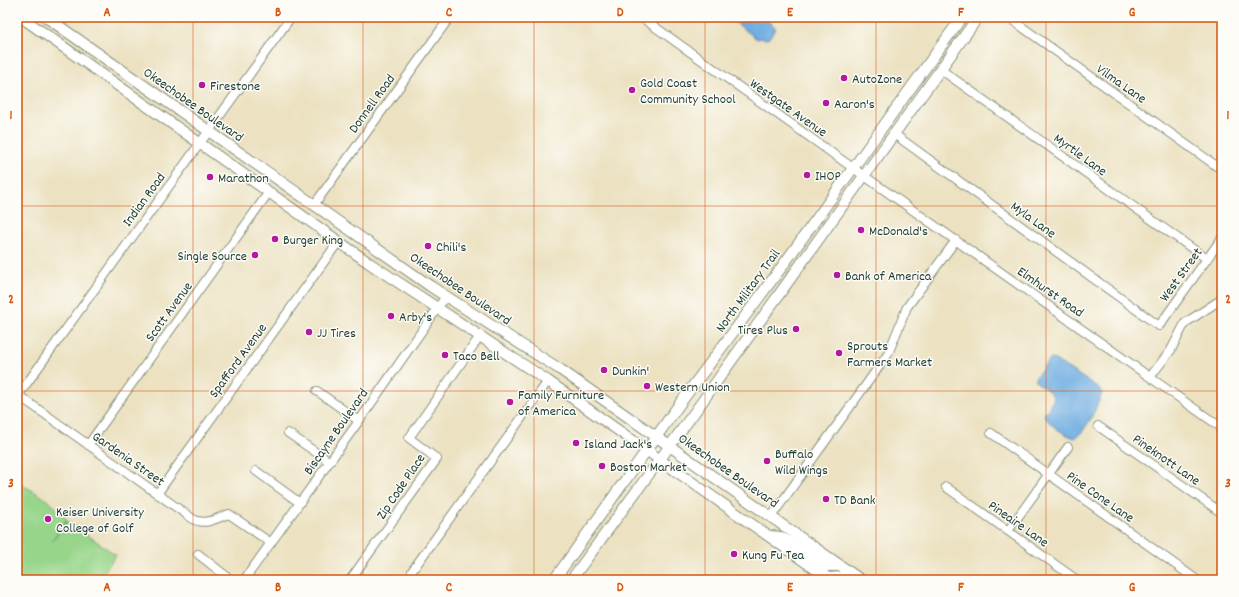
<svg xmlns="http://www.w3.org/2000/svg" width="1239" height="597" viewBox="0 0 1239 597" font-family="Dekko,sans-serif">
<rect width="100%" height="100%" fill="#fdfcf7"/>
<filter id="ink" filterUnits="userSpaceOnUse"><feTurbulence type="fractalNoise" baseFrequency=".025" numOctaves="2"/><feDisplacementMap in="SourceGraphic" scale="8" xChannelSelector="R" yChannelSelector="G"/><feConvolveMatrix kernelMatrix="1 2 1 2 8 2 1 2 1" color-interpolation-filters="sRGB"/></filter>
<filter id="wash" filterUnits="userSpaceOnUse"><feTurbulence type="fractalNoise" baseFrequency=".012" numOctaves="4" result="noise"/><feDisplacementMap in="SourceGraphic" scale="16" xChannelSelector="R" yChannelSelector="G"/><feGaussianBlur stdDeviation="0.9" result="paint"/><feColorMatrix in="noise" values="0 0 0 0 0 0 0 0 0 0 0 0 0 0 0 0 0 1.4 0 .05"/><feComposite in="paint" operator="in"/></filter>
<g filter="url(#wash)">
<rect width="100%" height="100%" fill="#ece2c2"/>
<!-- green -->
<path fill="#97d58a" stroke="#5b895f" d="M17,483C36,491 54,503 67,520L52,541L67,521L116,555L98,580H17Z"/>
<!-- water -->
<path fill="#70ade2" stroke="#48758b" d="M728,17C746,17 765,12 776,29L768,39L761,38L757,39Z
M1050,359L1055,360L1099,388L1102,393C1097,406 1087,431 1075,438C1064,435 1049,425 1044,415L1054,399L1051,393L1035,381V378Z"/>
</g>
<g filter="url(#ink)">
<g fill="none" stroke-linecap="round" stroke-linejoin="round">
<defs>
<path id="minor" d="M641,17L853,168L1222,428
M1008,17L1222,170
M940,69L1207,259
M894,134L1159,326L1222,238
M314,205L450,17
M1150,377L1171,350L1185,323L1222,299
M317,391L359,421
M18,395L193,519C205,526 217,518 229,514L271,543
M17,397L291,17
M1098,426L1222,513
M288,433L330,462
M991,433L1197,580
M88,445L269,192
M256,471L300,503
M946,487L1077,580
M157,494L339,241
M771,517L888,354L907,307L956,240
M1008,531L1068,447
M198,554L231,580
M412,571L548,381
M244,580L359,421L446,296
M350,580L437,459L409,438L480,336"/>
<path id="major" d="M21,17L369,263L548,381L831,580
M46,17L430,286L561,370L861,580
M770,536L781,537L788,541L824,566H841
M827,578L841,577L848,580
M554,580L681,402L781,268L962,17
M571,580L694,413L978,17"/>
</defs>
<!-- minor casing -->
<use href="#minor" stroke="#86907b" stroke-width="10"/>
<!-- major casing -->
<use href="#major" stroke="#86907b" stroke-width="12"/>
<!-- minor -->
<use href="#minor" stroke="#fff" stroke-width="8"/>
<!-- major -->
<use href="#major" stroke="#fff" stroke-width="10"/>
</g>
</g>
<!-- grid -->
<path fill="none" stroke="#d45610" stroke-width="1" stroke-opacity="0.55" d="M193,17V580M363,17V580M534,17V580M705,17V580M876,17V580M1046,17V580M17,206H1222M17,391H1222"/>
<!-- markers -->
<g fill="#b5179e" stroke="#fdfcf7" stroke-width="1.5">
<circle cx="844" cy="78" r="4"/>
<circle cx="202" cy="85" r="4"/>
<circle cx="632" cy="90" r="4"/>
<circle cx="826" cy="103" r="4"/>
<circle cx="807" cy="175" r="4"/>
<circle cx="210" cy="177" r="4"/>
<circle cx="861" cy="230" r="4"/>
<circle cx="275" cy="239" r="4"/>
<circle cx="428" cy="246" r="4"/>
<circle cx="255" cy="255" r="4"/>
<circle cx="837" cy="275" r="4"/>
<circle cx="391" cy="316" r="4"/>
<circle cx="796" cy="329" r="4"/>
<circle cx="309" cy="332" r="4"/>
<circle cx="839" cy="353" r="4"/>
<circle cx="445" cy="355" r="4"/>
<circle cx="604" cy="370" r="4"/>
<circle cx="647" cy="386" r="4"/>
<circle cx="510" cy="402" r="4"/>
<circle cx="576" cy="443" r="4"/>
<circle cx="767" cy="461" r="4"/>
<circle cx="602" cy="466" r="4"/>
<circle cx="826" cy="499" r="4"/>
<circle cx="48" cy="519" r="4"/>
<circle cx="734" cy="554" r="4"/>
</g>
<g text-anchor="middle" stroke-width="3" stroke-linejoin="round" paint-order="stroke">
<!-- poi labels -->
<g font-size="14" fill="#1f3d34" stroke="#fdfcf7" text-anchor="start">
<text x="852" y="83">AutoZone</text>
<text x="640" y="87">Gold Coast<tspan x="640" dy="16">Community School</tspan></text>
<text x="210" y="90">Firestone</text>
<text x="834" y="108">Aaron's</text>
<text x="815" y="180">IHOP</text>
<text x="218" y="182">Marathon</text>
<text x="869" y="235">McDonald's</text>
<text x="283" y="244">Burger King</text>
<text x="436" y="251">Chili's</text>
<text x="247" y="260" text-anchor="end">Single Source</text>
<text x="845" y="280">Bank of America</text>
<text x="399" y="321">Arby's</text>
<text x="788" y="334" text-anchor="end">Tires Plus</text>
<text x="317" y="337">JJ Tires</text>
<text x="847" y="350">Sprouts<tspan x="847" dy="16">Farmers Market</tspan></text>
<text x="453" y="360">Taco Bell</text>
<text x="612" y="375">Dunkin'</text>
<text x="655" y="391">Western Union</text>
<text x="518" y="399">Family Furniture<tspan x="518" dy="16">of America</tspan></text>
<text x="584" y="448">Island Jack's</text>
<text x="775" y="458">Buffalo<tspan x="775" dy="16">Wild Wings</tspan></text>
<text x="610" y="471">Boston Market</text>
<text x="834" y="504">TD Bank</text>
<text x="56" y="516">Keiser University<tspan x="56" dy="16">College of Golf</tspan></text>
<text x="742" y="559">Kung Fu Tea</text>
</g>
<!-- street labels -->
<g font-size="14" fill="#1f3d34" stroke="#fdfcf7">
<text transform="translate(1122 83) rotate(35)" y="5">Vilma Lane</text>
<text transform="translate(371 103) rotate(-54)" y="5">Donnell Road</text>
<text transform="translate(194 104) rotate(35)" y="5">Okeechobee Boulevard</text>
<text transform="translate(789 107) rotate(35)" y="5">Westgate Avenue</text>
<text transform="translate(1081 154) rotate(36)" y="5">Myrtle Lane</text>
<text transform="translate(143 199) rotate(-54)" y="5">Indian Road</text>
<text transform="translate(1034 219) rotate(36)" y="5">Myla Lane</text>
<text transform="translate(1180 274) rotate(-54)" y="5">West Street</text>
<text transform="translate(461 288) rotate(34)" y="5">Okeechobee Boulevard</text>
<text transform="translate(747 290) rotate(-54)" y="5">North Military Trail</text>
<text transform="translate(1051 291) rotate(35)" y="5">Elmhurst Road</text>
<text transform="translate(168 311) rotate(-54)" y="5">Scott Avenue</text>
<text transform="translate(237 360) rotate(-54)" y="5">Spafford Avenue</text>
<text transform="translate(335 431) rotate(-55)" y="5">Biscayne Boulevard</text>
<text transform="translate(129 458) rotate(35)" y="5">Gardenia Street</text>
<text transform="translate(1167 459) rotate(35)" y="5">Pineknott Lane</text>
<text transform="translate(729 470) rotate(35)" y="5">Okeechobee Boulevard</text>
<text transform="translate(400 486) rotate(-56)" y="5">Zip Code Place</text>
<text transform="translate(1101 496) rotate(35)" y="5">Pine Cone Lane</text>
<text transform="translate(1019 523) rotate(35)" y="5">Pineaire Lane</text>
</g>
</g>
<!-- margin -->
<rect width="1239" height="597" fill="none" stroke="#fdfcf7" stroke-width="44"/>
<rect x="22" y="22" width="1195" height="553" fill="none" stroke="#d45610" stroke-width="1.5"/>
<g font-size="13" text-anchor="middle" font-weight="bold" fill="#d45610">
<text x="107" y="16">A</text>
<text x="278" y="16">B</text>
<text x="449" y="16">C</text>
<text x="620" y="16">D</text>
<text x="790" y="16">E</text>
<text x="961" y="16">F</text>
<text x="1132" y="16">G</text>
<text x="11" y="119">1</text>
<text x="1228" y="119">1</text>
<text x="11" y="303">2</text>
<text x="1228" y="303">2</text>
<text x="11" y="487">3</text>
<text x="1228" y="487">3</text>
<text x="107" y="591">A</text>
<text x="278" y="591">B</text>
<text x="449" y="591">C</text>
<text x="620" y="591">D</text>
<text x="790" y="591">E</text>
<text x="961" y="591">F</text>
<text x="1132" y="591">G</text>
</g>
</svg>
